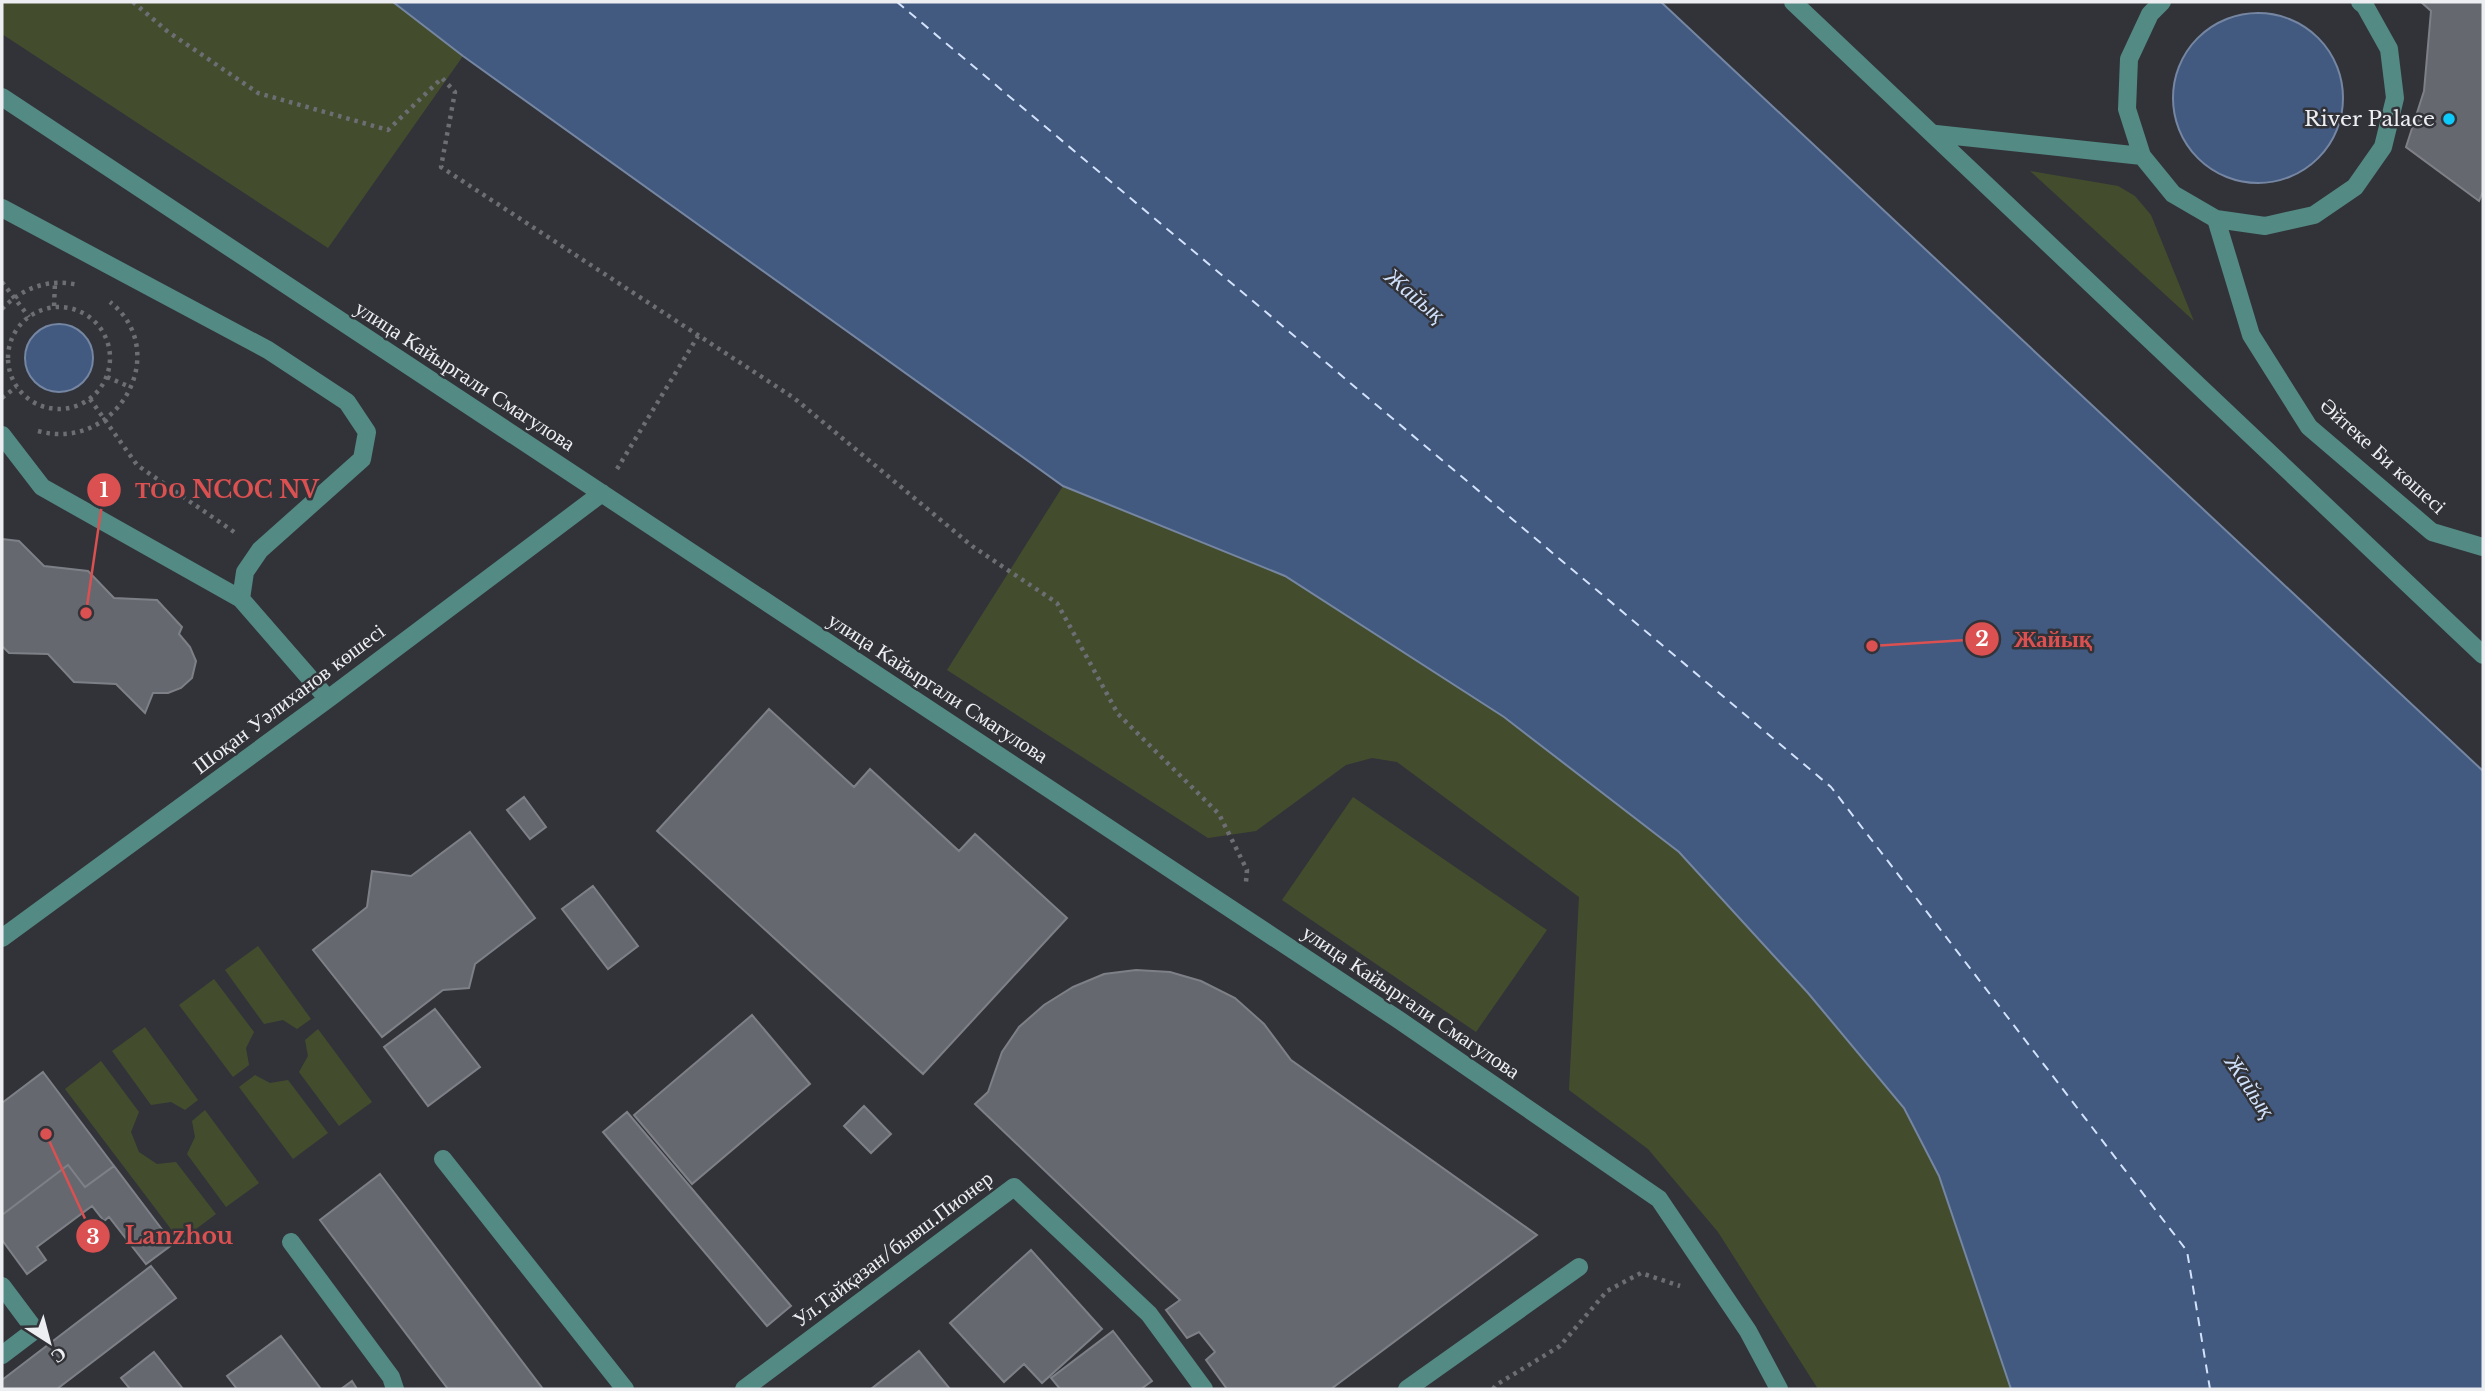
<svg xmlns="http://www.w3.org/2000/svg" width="2485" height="1391" viewBox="0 0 2485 1391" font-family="'Libre Baskerville',serif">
<rect width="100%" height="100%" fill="#323339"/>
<!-- green -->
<path fill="#434d2d" d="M2,2H393L463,56L328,248L2,34Z
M2030,171L2118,186L2135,196L2151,215L2194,321Z
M1063,486L1285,576L1504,717L1679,852L1808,993L1904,1108L1939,1176L2011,1389H1818L1718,1232L1648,1149L1569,1090L1579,897L1397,762L1372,758L1346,765L1256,831L1208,838L947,670Z
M1353,797L1547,930L1476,1032L1282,900Z
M258,946L311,1019L297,1029L283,1020L264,1024L225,970Z
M214,979L254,1032L246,1048L249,1065L233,1077L179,1005Z
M145,1027L198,1100L185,1110L171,1102L151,1105L112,1051Z
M318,1029L372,1102L339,1126L299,1072L308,1056L305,1040Z
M101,1061L139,1112L131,1132L139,1152L157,1164L176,1162L216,1214L180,1241L65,1089Z
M255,1075L270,1083L288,1080L328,1133L293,1159L239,1087Z
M205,1110L259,1183L226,1207L187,1154L195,1137L192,1121Z"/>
<!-- water -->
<path fill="#425980" stroke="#7586a2" stroke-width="2" d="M393,2H1661L2483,771V1389H2011L1939,1176L1904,1108L1808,993L1679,852L1504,717L1285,576L1063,486L463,56Z
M2173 98a85 85 0 1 1 170 0a85 85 0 1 1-170 0Z
M25 358a34 34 0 1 1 68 0a34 34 0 1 1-68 0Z"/>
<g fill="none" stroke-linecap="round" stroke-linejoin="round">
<!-- ferry -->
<path stroke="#d2e2fc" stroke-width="2" stroke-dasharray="9 7" stroke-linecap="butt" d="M897,2L1831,787L2187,1251L2210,1389"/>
</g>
<!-- building -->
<path fill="#66686f" stroke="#7e8087" stroke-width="2" d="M2421,2H2483V191L2479,201L2406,147L2424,91L2431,11Z
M2,539L19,541L44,566L88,571L114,598L157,600L182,627L179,634L190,647L196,661L192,678L181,688L168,693H153L145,713L116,684L74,682L48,654L9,653L2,646Z
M769,709L854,787L870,769L959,851L975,834L1067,918L923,1074L657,831Z
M524,797L546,827L530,839L507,810Z
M470,832L535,918L475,964L469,988L443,990L382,1037L313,950L367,907L372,871L411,876Z
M593,886L638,946L608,969L562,909Z
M1136,970L1170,972L1201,981L1235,998L1264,1024L1291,1060L1537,1235L1331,1389H1227L1206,1360L1215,1352L1199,1332L1187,1338L1166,1310L1180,1300L975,1104L988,1092L1002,1052L1019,1027L1044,1005L1073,987L1104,974Z
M435,1009L480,1067L428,1106L384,1047Z
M752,1015L810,1084L692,1184L634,1115Z
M43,1072L114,1166L85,1187L68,1165L2,1215V1103Z
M864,1106L891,1134L871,1153L844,1126Z
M627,1112L791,1306L767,1326L603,1132Z
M68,1165L85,1187L114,1166L173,1244L146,1264L109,1217L104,1221L92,1206L37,1247L46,1260L27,1274L2,1240V1215Z
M380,1174L543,1389H448L320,1220Z
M1031,1250L1102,1329L1042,1383L1024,1364L1004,1382L950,1323Z
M151,1266L176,1298L57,1389H2V1380Z
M1113,1331L1152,1381L1141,1389H1060L1051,1378Z
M281,1336L321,1389H237L227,1376Z
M919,1351L950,1389H871Z
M154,1352L183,1389H130L121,1378Z
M352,1381L357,1389H341Z"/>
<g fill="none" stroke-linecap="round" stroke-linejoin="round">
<!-- path -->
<path stroke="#6d6e74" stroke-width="4.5" stroke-dasharray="3.5 5" stroke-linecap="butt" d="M133,2L167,31L258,93L388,130L442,78L455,92L441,167L794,398L972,546L1057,603L1118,714L1219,814L1247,870L1246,882
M2,282L29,317
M54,306L55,283
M8 358a51 51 0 1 1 102 0a51 51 0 1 1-102 0Z
M2,309C22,288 49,278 78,285
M107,377L130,387
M2,398L16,387
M90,399L137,465L237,534
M38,431C118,453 173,351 110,302
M617,469L698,336
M1493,1389L1496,1385L1560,1346L1607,1291L1641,1273L1680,1286"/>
<!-- minor -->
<path stroke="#548a84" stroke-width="18" d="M1793,2L2483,655
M2162,2L2150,14L2129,59L2127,109L2142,156L2173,194L2216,219L2265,226L2314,215L2355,187L2383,147L2395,98L2389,49L2365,6L2360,2
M2,97L1399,1020L1659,1199L1748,1331L1779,1389
M1936,134L2142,156
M2,208L268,350L347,402L367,432L362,459L260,550L245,572L241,599
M2216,219L2251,335L2309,427L2432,532L2483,547
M2,435L42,487L241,599L328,699
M2,938L328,699L602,493
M443,1159L625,1389
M291,1242L391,1377L395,1389
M2,1286L35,1330L2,1355
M744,1389L1014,1187L1149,1314L1204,1389
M1407,1389L1579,1267"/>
</g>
<!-- markers -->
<circle fill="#0ecafa" stroke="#323339" stroke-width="2.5" cx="2449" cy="119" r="7"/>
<g text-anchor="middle" stroke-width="5" stroke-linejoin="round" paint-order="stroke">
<!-- poi labels -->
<g font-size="21" fill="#edeef2" stroke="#323339" text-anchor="end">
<text x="2435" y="126">River Palace</text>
</g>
<!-- street labels -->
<g font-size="21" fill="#edeef2" stroke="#323339">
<text transform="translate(465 376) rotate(33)" y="7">улица Кайыргали Смагулова</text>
<text transform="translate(2383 456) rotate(42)" y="7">Әйтеке Би көшесі</text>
<text transform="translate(938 688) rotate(33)" y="7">улица Кайыргали Смагулова</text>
<text transform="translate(289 699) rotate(-37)" y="7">Шоқан Уәлиханов көшесі</text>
<text transform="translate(1411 1002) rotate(34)" y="7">улица Кайыргали Смагулова</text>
<text transform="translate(893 1249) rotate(-37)" y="7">Ул.Тайқазан/бывш.Пионер</text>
</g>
<!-- water labels -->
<g font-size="23" font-style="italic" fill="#d2e2fc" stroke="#323339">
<text transform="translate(1415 295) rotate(40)" y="8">Жайық</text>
<text transform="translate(2250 1086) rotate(56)" y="8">Жайық</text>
</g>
</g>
<!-- callouts -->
<path fill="none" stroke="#db5050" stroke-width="2.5" d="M86 613L104 490M1872 646L1982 639M46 1134L93 1236"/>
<g fill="#db5050" stroke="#323339" stroke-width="2.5">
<circle cx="86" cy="613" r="7"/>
<circle cx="1872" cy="646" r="7"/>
<circle cx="46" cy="1134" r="7"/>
<circle cx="104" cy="490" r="18"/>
<circle cx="1982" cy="639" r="18"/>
<circle cx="93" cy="1236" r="18"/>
</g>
<g font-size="21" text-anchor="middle" font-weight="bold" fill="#fff">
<text x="104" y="497">1</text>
<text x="1982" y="646">2</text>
<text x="93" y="1244">3</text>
</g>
<g font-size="23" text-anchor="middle" font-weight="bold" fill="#db5050" stroke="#323339" stroke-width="5" stroke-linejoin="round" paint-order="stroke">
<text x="227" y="498">ТОО NCOC NV</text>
<text x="2053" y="647">Жайық</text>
<text x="179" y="1244">Lanzhou</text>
</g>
<!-- border -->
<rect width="2485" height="1391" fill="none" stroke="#edeef2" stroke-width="7"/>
<!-- north arrow -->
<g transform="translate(49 1342) rotate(144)" stroke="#323339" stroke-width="5" paint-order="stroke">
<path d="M0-5L12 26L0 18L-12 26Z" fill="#edeef2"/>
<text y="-10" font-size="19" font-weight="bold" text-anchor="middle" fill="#edeef2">С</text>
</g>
</svg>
